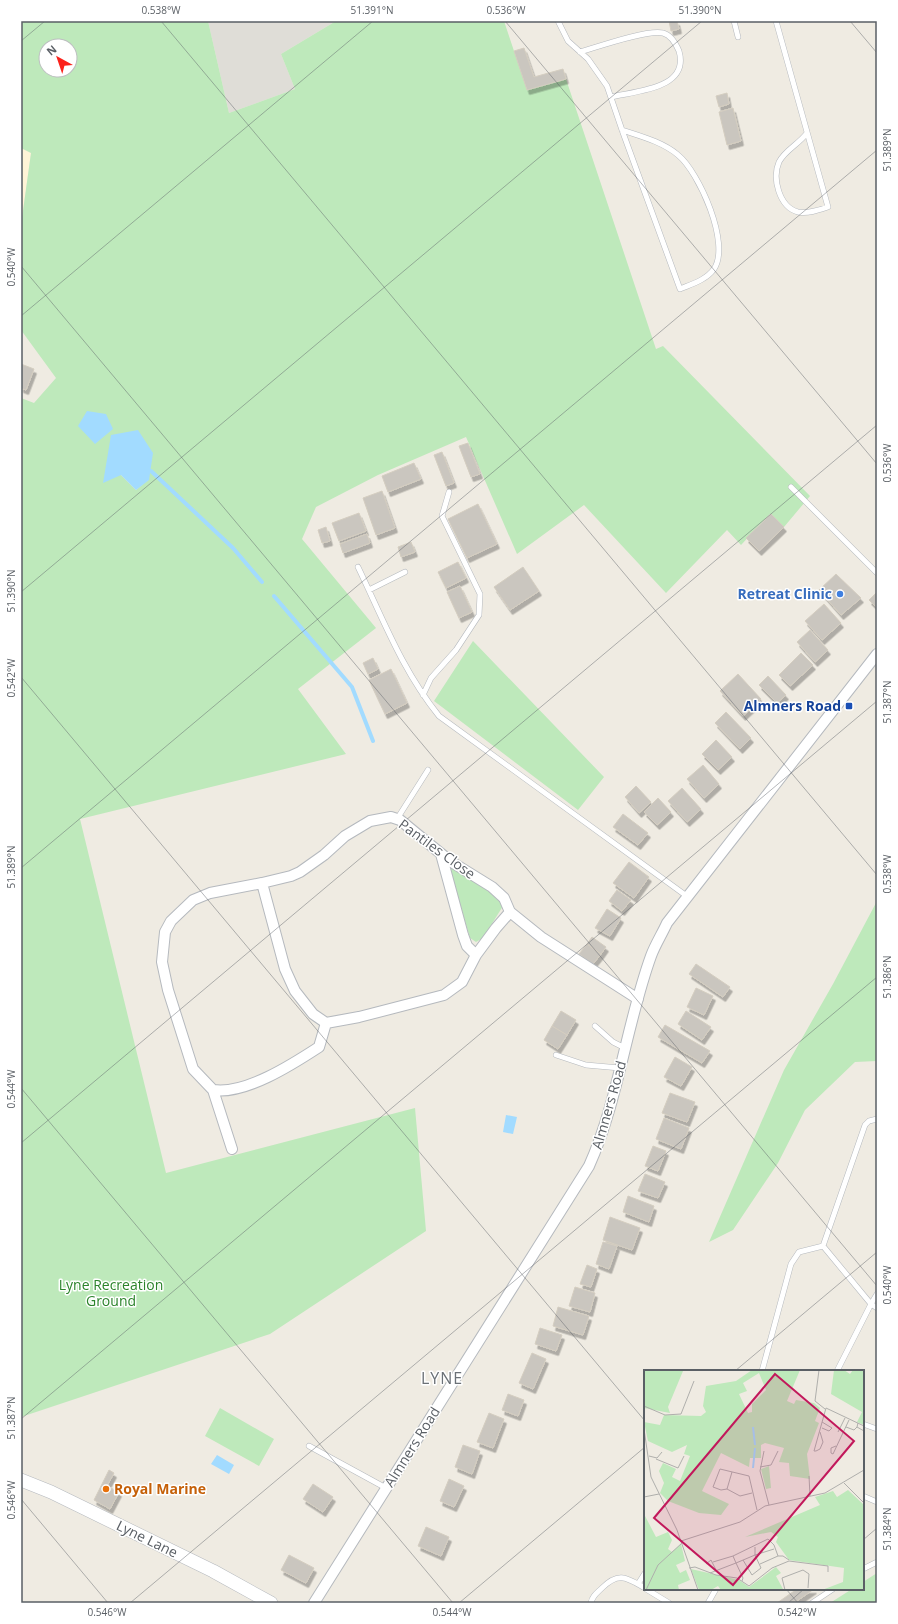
<svg xmlns="http://www.w3.org/2000/svg" width="898" height="1624" viewBox="0 0 898 1624" font-family="'Open Sans',sans-serif">
<defs>
<filter id="shadow"><feDropShadow dx="2.5" dy="4.5" stdDeviation="0" flood-color="#0004"/></filter>
</defs>
<rect width="100%" height="100%" fill="#efebe2"/>
<!-- commercial -->
<path fill="#fff4d7" d="M21,148L31,153L21,225Z"/>
<!-- industrial -->
<path fill="#dfddd7" d="M208,21H336L281,54L295,89L229,113Z"/>
<!-- green -->
<path fill="#bee9bb" fill-rule="evenodd" d="M21,21H208L229,113L295,89L281,54L336,21H504L527,90L566,79L656,349L663,346L810,496L784,527L770,514L741,545L727,530L666,593L584,505L517,554L466,437L378,475L316,507L302,539L376,628L298,689L346,754L80,819L166,1173L415,1108L426,1231L270,1334L21,1417V398L34,403L56,378L21,330V225L31,153L21,148ZM46,46H70V70H46ZM121,475L149,479L136,490Z
M473,641L604,777L578,810L434,701Z
M449,867H454L496,896L503,906L483,938L476,942L470,938Z
M877,901V1061L855,1062L805,1110L778,1163L733,1230L709,1242L784,1070L833,984Z
M220,1408L274,1439L259,1466L205,1436Z
M877,1573V1603H830L852,1589H863V1582Z"/>
<!-- water -->
<path fill="#a2dbff" d="M87,411L106,414L113,429L95,444L78,426Z
M138,430L153,453L149,480L136,490L121,475L103,483L111,435Z
M506,1115L517,1117L513,1134L503,1132Z
M217,1455L234,1465L229,1474L211,1464Z"/>
<g fill="none" stroke-linecap="round" stroke-linejoin="round">
<!-- stream -->
<path stroke="#a2dbff" stroke-width="4" d="M151,471L233,548L262,582
M274,596L352,687L373,741"/>
</g>
<!-- building -->
<path fill="#cac6bf" stroke="#d4cdc0" filter="url(#shadow)" d="M669,21H677L679,29L671,31Z
M524,48L534,77L563,69L566,79L527,90L514,51Z
M727,93L729,104L719,107L716,96Z
M733,108L741,141L727,145L719,112Z
M21,364L34,369L26,390L21,388Z
M468,443L480,474L471,477L459,446Z
M442,452L454,483L446,486L434,455Z
M414,463L421,479L388,492L382,476Z
M382,491L395,528L376,535L363,498Z
M478,504L497,544L467,558L448,519Z
M359,513L366,531L339,541L332,523Z
M771,514L784,527L759,551L746,538Z
M326,527L330,541L322,543L318,530Z
M367,534L370,543L343,553L340,544Z
M411,542L415,552L401,557L398,547Z
M458,562L466,578L446,588L438,572Z
M523,567L539,591L510,610L494,587Z
M836,574L861,598L841,615L819,590Z
M460,586L472,612L459,618L447,592Z
M877,592V608L869,600Z
M824,604L841,623L822,640L805,621Z
M810,630L828,650L815,662L797,642Z
M801,653L813,665L790,686L779,675Z
M373,658L378,669L368,674L363,663Z
M391,669L407,703L385,714L369,680Z
M738,674L761,699L743,716L720,691Z
M768,676L786,695L777,703L759,685Z
M726,712L751,738L740,749L715,723Z
M716,740L732,757L718,770L702,754Z
M703,765L719,784L704,798L687,779Z
M636,786L651,802L639,813L625,797Z
M682,788L701,809L687,822L668,801Z
M658,798L671,812L657,825L644,812Z
M623,814L648,833L638,845L613,827Z
M629,862L649,877L634,898L613,883Z
M617,890L631,900L622,911L609,901Z
M607,909L621,918L610,936L595,928Z
M592,937L606,947L601,954L587,944Z
M587,944L601,954L593,964L579,954Z
M696,964L730,987L723,997L689,974Z
M696,988L713,996L704,1015L687,1007Z
M561,1011L576,1020L567,1035L552,1026Z
M686,1011L711,1027L702,1040L678,1024Z
M665,1025L710,1051L702,1063L658,1037Z
M552,1026L567,1035L558,1049L544,1040Z
M675,1057L692,1067L681,1086L664,1077Z
M670,1093L695,1102L687,1122L662,1113Z
M664,1118L689,1128L681,1149L656,1139Z
M653,1146L666,1151L658,1171L645,1166Z
M645,1174L665,1182L658,1198L638,1191Z
M628,1196L654,1206L649,1222L623,1212Z
M610,1217L640,1228L632,1250L603,1240Z
M603,1242L617,1246L609,1269L596,1264Z
M587,1265L597,1269L591,1287L580,1284Z
M575,1287L595,1293L590,1312L569,1306Z
M558,1307L589,1316L583,1335L553,1326Z
M540,1328L562,1335L556,1351L535,1344Z
M532,1353L546,1359L533,1389L519,1383Z
M508,1394L524,1400L518,1416L502,1410Z
M489,1413L504,1419L493,1448L477,1442Z
M463,1445L480,1451L472,1474L455,1467Z
M109,1470L114,1473L107,1486L119,1492L110,1509L94,1500Z
M449,1479L464,1486L454,1507L440,1501Z
M313,1484L333,1497L323,1512L303,1499Z
M426,1527L449,1537L441,1556L418,1546Z
M289,1555L314,1568L306,1583L281,1570Z
M797,1589H814L794,1603H777Z"/>
<g fill="none" stroke-linecap="round" stroke-linejoin="round">
<defs>
<path id="service" d="M558,21L568,41L588,59L607,86L622,130L680,289C692,284 706,280 714,269C731,244 699,172 678,155C663,142 640,136 622,130
M734,21L738,37
M776,21L828,207C819,210 808,214 798,212C779,207 772,178 779,162C785,150 799,144 807,133
M580,52C597,47 648,29 663,33C671,35 676,44 679,51C690,89 636,91 611,97
M791,487L877,573
M358,567C383,619 402,670 439,716L688,897
M369,590L405,572
M423,695L431,678L456,650L479,615L480,594L442,516L449,492
M397,819L428,770
M595,1026L613,1042L625,1048
M556,1055L586,1065L620,1068
M823,1246L871,1304L837,1371
M877,1294L871,1304L877,1308
M762,1371L791,1264L799,1252L823,1246L865,1125L869,1121L877,1119
M863,1424L877,1429
M309,1446L386,1488
M863,1496L877,1502
M863,1569L877,1562
M638,1584L645,1573
M646,1589L669,1603
M591,1603C592,1596 597,1593 602,1588C619,1571 627,1578 645,1588
M708,1603L716,1589
M812,1603L833,1589"/>
<path id="minor" d="M441,854L463,935L467,946L476,955
M262,883L285,969L295,991L313,1014L326,1023L359,1017L444,995L462,982L476,955L496,928L510,912
M326,1023L319,1047C293,1064 245,1095 213,1090L193,1069L168,990L162,962L165,932L171,921L193,900L210,893L262,883L291,876L300,872L324,855L345,836L370,821L391,817L400,820L450,861L492,887L504,898L510,912L541,937L638,999
M213,1090L232,1149
M314,1603L589,1166C619,1099 626,1025 651,956C655,945 662,934 667,923L877,654"/>
<path id="tertiary" d="M21,1480L51,1492L213,1571L271,1603"/>
</defs>
<!-- service casing -->
<use href="#service" stroke="#b5b9be" stroke-width="6"/>
<!-- minor casing -->
<use href="#minor" stroke="#b5b9be" stroke-width="12"/>
<!-- tertiary casing -->
<use href="#tertiary" stroke="#b5b9be" stroke-width="14"/>
<!-- service -->
<use href="#service" stroke="#fff" stroke-width="5"/>
<!-- minor -->
<use href="#minor" stroke="#fff" stroke-width="10"/>
<!-- tertiary -->
<use href="#tertiary" stroke="#fff" stroke-width="13"/>
</g>
<!-- ticks -->
<path fill="none" stroke="#5a5f65" stroke-width="1" stroke-opacity="0.45" d="M161,21L877,875M505,21L877,464M850,21L877,53M21,41L45,21M21,266L877,1286M21,316L373,21M21,592L702,21M21,677L645,1421M21,868L877,150M21,1088L453,1603M21,1143L877,425M735,1371L877,1252M21,1419L877,701M21,1499L108,1603M863,1540L877,1528M786,1589L798,1603M130,1603L877,977M459,1603L645,1447M788,1603L804,1589"/>
<!-- markers -->
<circle fill="#3f7fe0" stroke="#fff" stroke-width="1.5" cx="840" cy="594" r="4"/>
<rect fill="#1a4fb4" stroke="#fff" stroke-width="1.5" x="845" y="702" width="8" height="8" rx="2"/>
<circle fill="#e8710a" stroke="#fff" stroke-width="1.5" cx="106" cy="1489" r="4"/>
<g text-anchor="middle" stroke-width="3" stroke-linejoin="round" paint-order="stroke">
<!-- shop labels -->
<g font-size="14" font-weight="bold" fill="#366cbe" stroke="#fff" text-anchor="end">
<text x="832" y="599">Retreat Clinic</text>
</g>
<!-- transit labels -->
<g font-size="14" font-weight="bold" fill="#164399" stroke="#fff" text-anchor="end">
<text x="841" y="711">Almners Road</text>
</g>
<!-- street labels -->
<g font-size="14" fill="#5a5f65" stroke="#fff">
<text transform="translate(437 849) rotate(36)" y="5">Pantiles Close</text>
<text transform="translate(609 1105) rotate(-74)" y="5">Almners Road</text>
<text transform="translate(412 1447) rotate(-58)" y="5">Almners Road</text>
<text transform="translate(147 1539) rotate(26)" y="5">Lyne Lane</text>
</g>
<!-- park labels -->
<g font-size="14" fill="#2b832b" stroke="#fff">
<text x="111" y="1290">Lyne Recreation<tspan x="111" dy="16">Ground</tspan></text>
</g>
<!-- food labels -->
<g font-size="14" font-weight="bold" fill="#c56008" stroke="#fff" text-anchor="start">
<text x="114" y="1494">Royal Marine</text>
</g>
<!-- quarter labels -->
<g font-size="16" letter-spacing="1" fill="#6b7177" stroke="#fff">
<text x="442" y="1384">LYNE</text>
</g>
</g>
<!-- overview -->
<g transform="translate(644 1370)">
<rect width="220" height="220" fill="#efebe2"/>
<path d="M0,0L39,1L24,37L26,43L0,38ZM108,0H156L143,31L150,34L152,30L170,33L176,38L171,51L175,53L163,84L166,109L146,106L145,93L135,92L140,78L121,73L117,75V88H106L105,97L77,83L58,121L85,134L77,145L55,143L24,131L16,123L20,113L15,101L19,93L32,99L28,107L36,111L46,86L40,84L43,75L28,82L4,71L0,52L16,55L20,45L57,46L62,42L59,36L62,16L92,11ZM115,3L122,20L108,34V42L104,43L95,24L103,21L99,13ZM190,0H200L206,4L209,0H220V55L213,52L218,42L187,24ZM125,96L127,118L122,119L117,99ZM204,120L220,135V220H178L199,212L200,198L145,190L132,172L134,167L127,162L101,167L176,135L171,127L189,121L193,127ZM0,144L12,167L24,162L28,170L24,179L28,182L37,174L41,191L32,195L36,203L42,200L46,210L34,215L35,220H0ZM132,197L137,203L132,206L139,219L145,220H77L74,216L67,220H55L47,199L95,210L105,217Z" fill="#bee9bb" fill-rule="evenodd"/>
<path fill="none" stroke="#a2dbff" stroke-width="2" d="M109,57L111,75M109,98L111,78"/>
<path fill="none" stroke="#afafac" stroke-width="1" d="M175,0L171,31L181,39M0,36L21,45L37,44L50,11M214,53L213,57L220,61M202,57L210,60L213,57M178,58L185,61L188,58L178,52M0,59L7,107L33,160L54,220M176,62L179,72L176,79L172,81H170L182,38L220,56M194,62L201,48M192,76L187,78V83L189,84L205,50M120,81L116,101L125,135M5,86L13,88L18,82M12,89L34,98L40,86M116,97L127,95L134,81M88,102L83,119L96,126L108,123M165,106L166,126M200,113L220,133M83,119L77,120L69,117L76,99L105,106L113,140M0,127L15,124M37,171L96,152L121,136L181,123L220,100M99,190L108,205L117,198L111,185L130,179M69,192L89,186L124,169L130,175L134,186H139L145,190M62,194L67,190L72,200M116,194L134,186M45,198L51,197L72,205L93,208L105,216L128,198L145,191L184,196V202M66,203L92,193L89,186M98,211L99,208L92,193L111,185V177M2,220L14,195L38,173M141,220L138,208L159,200L165,204L164,218"/>
<path fill="#c2185b" fill-opacity="0.15" stroke="#c2185b" stroke-width="2" d="M131,4L210,71L89,215L10,148Z"/>
<rect width="220" height="220" fill="none" stroke="#5a5f65" stroke-width="2"/>
</g>
<!-- border -->
<rect width="898" height="1624" fill="none" stroke="#ffffff" stroke-width="44"/>
<!-- north arrow -->
<g transform="translate(58 58) rotate(320)"><circle r="19" fill="#ffffff" stroke="#bdbfc1"/>
<path d="M0-3L7 15L0 10L-7 15Z" fill="#fb221b"/>
<text y="-6" font-size="11" font-weight="bold" text-anchor="middle" fill="#5a5f65">N</text>
</g>
<rect x="22" y="22" width="854" height="1580" fill="none" stroke="#5a5f65" stroke-width="1.5"/>
<g font-size="10" text-anchor="middle" fill="#5a5f65">
<text x="161" y="14">0.538°W</text>
<text x="372" y="14">51.391°N</text>
<text x="506" y="14">0.536°W</text>
<text x="700" y="14">51.390°N</text>
<text transform="translate(887 150) rotate(-90)" y="4">51.389°N</text>
<text transform="translate(11 267) rotate(-90)" y="4">0.540°W</text>
<text transform="translate(887 463) rotate(-90)" y="4">0.536°W</text>
<text transform="translate(11 591) rotate(-90)" y="4">51.390°N</text>
<text transform="translate(11 678) rotate(-90)" y="4">0.542°W</text>
<text transform="translate(887 702) rotate(-90)" y="4">51.387°N</text>
<text transform="translate(11 867) rotate(-90)" y="4">51.389°N</text>
<text transform="translate(887 874) rotate(-90)" y="4">0.538°W</text>
<text transform="translate(887 977) rotate(-90)" y="4">51.386°N</text>
<text transform="translate(11 1089) rotate(-90)" y="4">0.544°W</text>
<text transform="translate(887 1285) rotate(-90)" y="4">0.540°W</text>
<text transform="translate(11 1418) rotate(-90)" y="4">51.387°N</text>
<text transform="translate(11 1500) rotate(-90)" y="4">0.546°W</text>
<text transform="translate(887 1529) rotate(-90)" y="4">51.384°N</text>
<text x="107" y="1616">0.546°W</text>
<text x="452" y="1616">0.544°W</text>
<text x="797" y="1616">0.542°W</text>
</g>
</svg>
